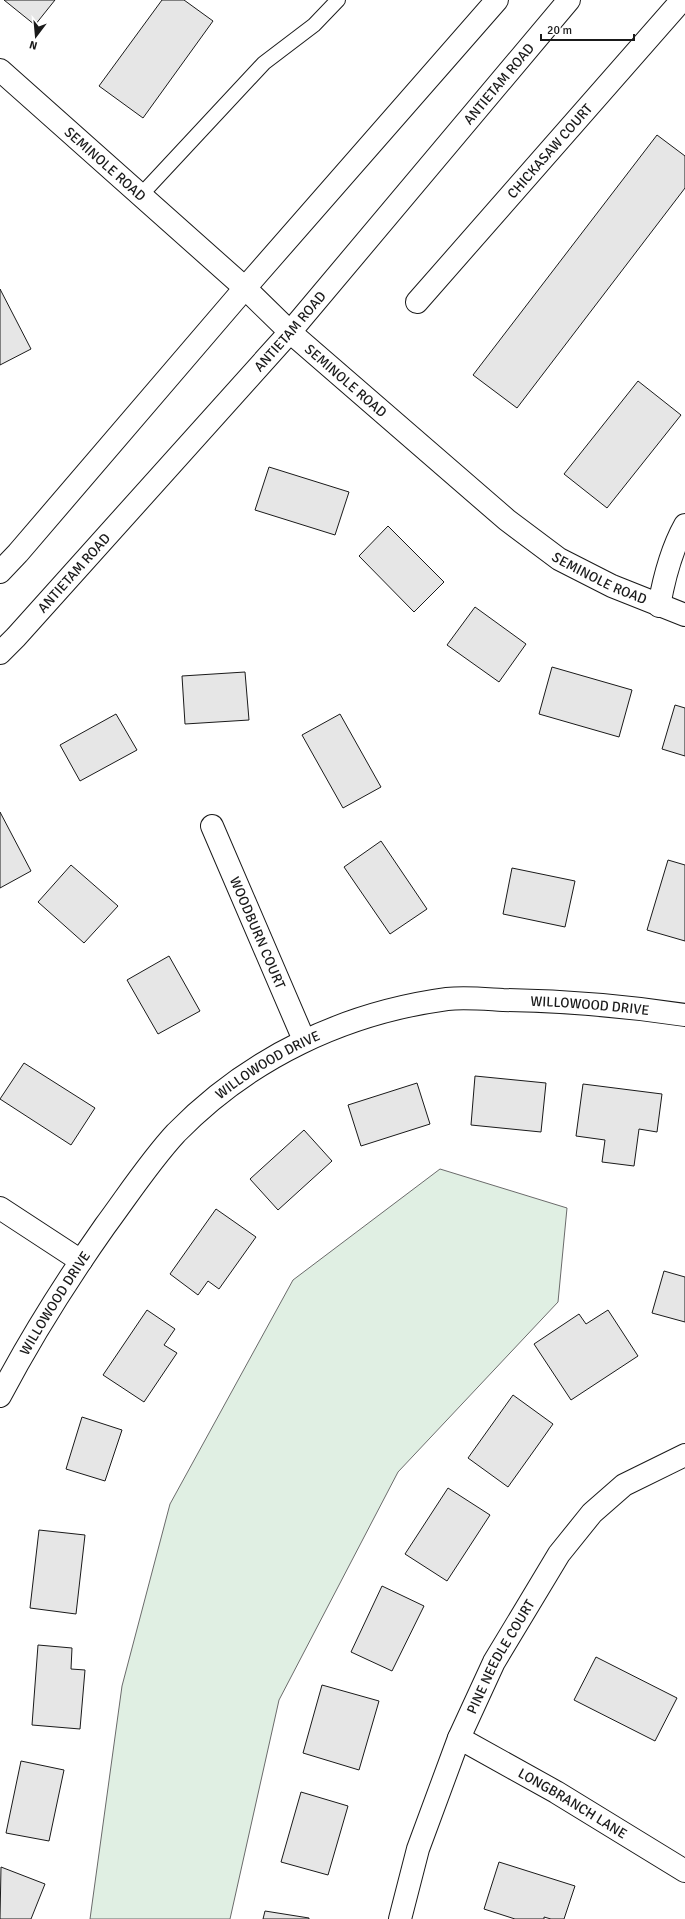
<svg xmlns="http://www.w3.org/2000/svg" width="685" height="1919" viewBox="0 0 685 1919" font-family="Signika,sans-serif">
<rect width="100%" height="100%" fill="#fff"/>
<!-- green -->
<path fill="#e0efe3" stroke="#6a6a6a" d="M440,1169L567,1208L558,1302L398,1472L279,1700L230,1919H90L122,1686L170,1504L293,1280Z"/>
<!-- building -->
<path fill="#e6e6e6" stroke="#1a1a1a" d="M4,0H55L35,25Z
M162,0H184L213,21L143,118L99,86Z
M657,135L685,156V188L517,408L473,375Z
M0,289L31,349L0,365Z
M638,381L681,415L607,508L564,474Z
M269,467L349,492L335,535L255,510Z
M388,526L444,582L414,612L359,556Z
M475,607L526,644L499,682L447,645Z
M552,667L632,690L619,737L539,714Z
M245,672L249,720L185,724L182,676Z
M675,705L685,708V756L662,749Z
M116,714L137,750L80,781L60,745Z
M340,714L381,787L343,808L302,735Z
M0,812L31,871L0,888Z
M381,841L427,909L390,934L344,867Z
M668,860L685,865V941L647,930Z
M71,865L118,906L84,943L38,902Z
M512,868L575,881L565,927L503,914Z
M169,956L200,1011L158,1034L127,980Z
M24,1063L95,1108L71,1145L0,1099Z
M475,1076L546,1083L541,1132L471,1125Z
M417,1083L430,1124L361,1146L348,1105Z
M583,1084L662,1094L657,1132L639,1129L634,1166L602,1162L605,1140L576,1136Z
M304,1130L332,1161L278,1210L250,1179Z
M216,1209L256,1237L219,1289L208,1281L198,1295L170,1274Z
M664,1271L685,1277V1322L652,1313Z
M147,1310L175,1329L164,1345L177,1353L144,1402L103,1375Z
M608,1310L638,1356L571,1400L534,1344L579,1314L586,1324Z
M513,1395L553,1424L508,1487L468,1458Z
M82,1417L122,1430L105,1481L66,1469Z
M448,1488L490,1515L447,1581L405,1554Z
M39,1530L85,1535L76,1614L30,1608Z
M382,1586L424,1606L392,1671L351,1652Z
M38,1645L72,1648L71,1669L85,1670L80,1729L32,1725Z
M596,1657L677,1698L655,1741L574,1700Z
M322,1685L379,1701L359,1770L303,1753Z
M21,1761L64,1770L49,1841L6,1833Z
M301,1792L348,1806L328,1875L281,1862Z
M499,1862L575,1886L564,1919H551L544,1917V1919H515L484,1909Z
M1,1867L45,1884L31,1919H0Z
M265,1911L309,1918V1919H263Z"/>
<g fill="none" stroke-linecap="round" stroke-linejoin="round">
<defs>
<path id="service" d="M140,196L264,63L314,25L338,0"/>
<g id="minor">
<path id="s1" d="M0,70L245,288L290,332L507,520L559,559L612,586L685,615"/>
<path id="s2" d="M417,302L682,0"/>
<path d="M659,606C664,578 671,550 685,525"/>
<path id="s3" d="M212,826L304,1040"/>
<path d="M0,1208L81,1261"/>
<path id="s4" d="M0,1396C31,1337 67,1280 105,1226C128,1195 150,1161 176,1133C249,1058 344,1013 447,999C465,997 485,999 503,1000C564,1001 625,1006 685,1015"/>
<path id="s5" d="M459,1738L556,1792L685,1871"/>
<path id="s6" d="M400,1919L418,1849L459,1738L494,1662L559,1554L592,1513L624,1485L685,1455"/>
</g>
<g id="tertiary">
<path d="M0,572L18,553L245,288L497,0"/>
<path id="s7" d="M0,653L16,637L290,332L569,0"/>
</g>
</defs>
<!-- service casing -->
<use href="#service" stroke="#1a1a1a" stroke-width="16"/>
<!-- minor casing -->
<use href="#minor" stroke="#1a1a1a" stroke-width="24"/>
<!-- tertiary casing -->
<use href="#tertiary" stroke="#1a1a1a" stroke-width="24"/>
<!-- service -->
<use href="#service" stroke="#fff" stroke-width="14"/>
<!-- minor -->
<use href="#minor" stroke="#fff" stroke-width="22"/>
<!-- tertiary -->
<use href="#tertiary" stroke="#fff" stroke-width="22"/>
</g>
<g text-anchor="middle" stroke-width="3" stroke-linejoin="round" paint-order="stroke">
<!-- street labels -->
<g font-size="14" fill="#1a1a1a" stroke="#fff">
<text dy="5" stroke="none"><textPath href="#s7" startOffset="757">ANTIETAM ROAD</textPath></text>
<text dy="5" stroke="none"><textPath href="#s2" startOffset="201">CHICKASAW COURT</textPath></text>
<text dy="5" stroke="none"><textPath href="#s1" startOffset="141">SEMINOLE ROAD</textPath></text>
<text dy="5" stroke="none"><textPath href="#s7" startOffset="433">ANTIETAM ROAD</textPath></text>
<text dy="5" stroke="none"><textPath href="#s1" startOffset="465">SEMINOLE ROAD</textPath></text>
<text dy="5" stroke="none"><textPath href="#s7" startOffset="109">ANTIETAM ROAD</textPath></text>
<text dy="5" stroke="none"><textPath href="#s1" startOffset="788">SEMINOLE ROAD</textPath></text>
<text dy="5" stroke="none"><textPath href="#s3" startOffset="116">WOODBURN COURT</textPath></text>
<text dy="5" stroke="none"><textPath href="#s4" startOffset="768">WILLOWOOD DRIVE</textPath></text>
<text dy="5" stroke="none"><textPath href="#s4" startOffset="432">WILLOWOOD DRIVE</textPath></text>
<text dy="5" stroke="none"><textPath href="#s4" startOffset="108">WILLOWOOD DRIVE</textPath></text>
<text dy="5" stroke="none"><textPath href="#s6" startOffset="282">PINE NEEDLE COURT</textPath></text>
<text dy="5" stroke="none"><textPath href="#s5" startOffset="131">LONGBRANCH LANE</textPath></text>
</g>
</g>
<!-- north arrow -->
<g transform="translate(36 36) rotate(196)" stroke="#ffffff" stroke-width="3" paint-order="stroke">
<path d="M0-3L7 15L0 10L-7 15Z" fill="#1a1a1a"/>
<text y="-6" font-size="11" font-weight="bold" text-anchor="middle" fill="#1a1a1a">N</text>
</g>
<!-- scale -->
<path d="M541 34v6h93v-6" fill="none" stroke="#1a1a1a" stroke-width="2"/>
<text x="547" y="34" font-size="12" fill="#1a1a1a" stroke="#ffffff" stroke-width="3" paint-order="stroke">20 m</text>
</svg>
